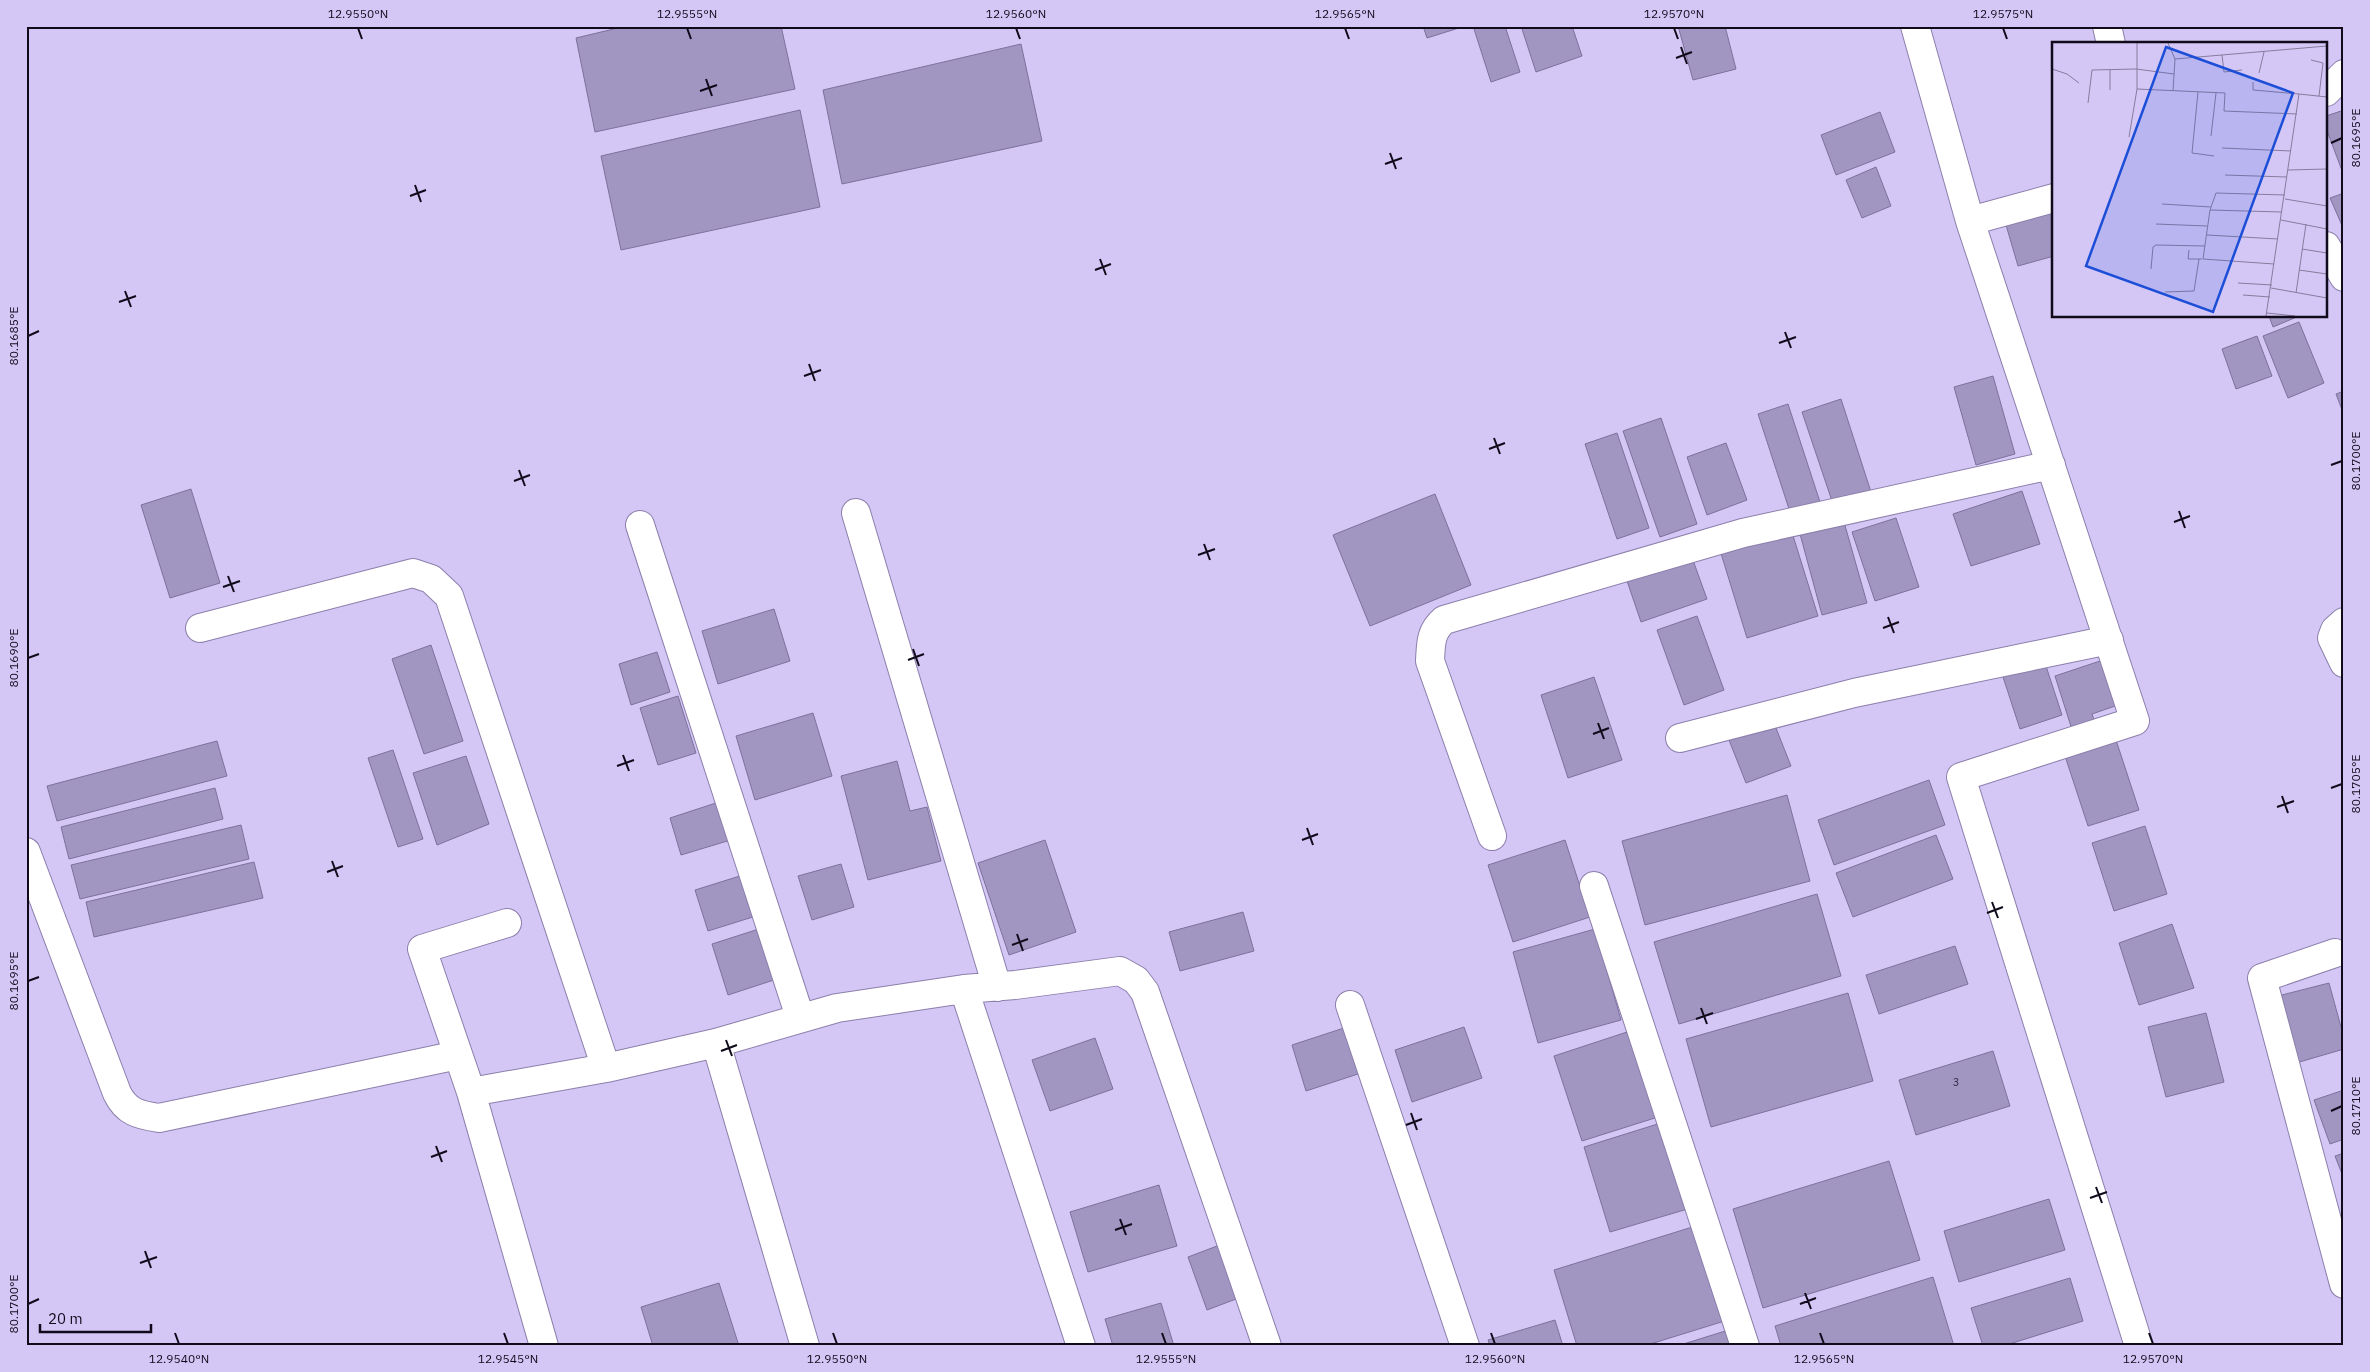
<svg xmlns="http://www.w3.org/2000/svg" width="2370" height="1372" viewBox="0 0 2370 1372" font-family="'IBM Plex Sans',sans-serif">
<rect width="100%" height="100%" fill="#d4c7f6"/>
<!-- building -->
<path fill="#a195c2" stroke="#7d719c" d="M626,26H781L795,89L595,132L576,38Z
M1423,26H1462V27L1427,38Z
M1473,26H1505L1520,72L1491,82Z
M1521,26H1572L1582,56L1536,72Z
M1678,26H1725L1736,69L1693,80Z
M1021,44L1042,141L842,184L823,90Z
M800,110L820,207L621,250L601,156Z
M2344,110V176L2326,128V116Z
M1880,112L1895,152L1836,175L1821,135Z
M1876,167L1891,206L1862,218L1846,180Z
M2344,193V230L2330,198Z
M2054,211V256L2018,266L2006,225Z
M2269,316H2299L2273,327Z
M2299,322L2324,383L2288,398L2263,336Z
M2257,336L2272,376L2236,389L2222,349Z
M1993,376L2015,454L1976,465L1954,387Z
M2344,391V415L2336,394Z
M1841,399L1871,492L1833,504L1802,412Z
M1788,404L1821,505L1791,515L1758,414Z
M1661,418L1697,524L1660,537L1623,431Z
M1617,433L1649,528L1617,539L1585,444Z
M1726,443L1747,500L1707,515L1687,457Z
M191,489L220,583L170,598L141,505Z
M2022,491L2040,544L1971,566L1953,514Z
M1435,494L1471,585L1370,626L1333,535Z
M1896,518L1919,587L1875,601L1852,532Z
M1844,522L1867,603L1822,615L1800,534Z
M1790,526L1818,616L1747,638L1719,547Z
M1690,552L1707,599L1641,622L1625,575Z
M774,609L790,661L718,684L702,631Z
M1697,616L1724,690L1684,705L1657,630Z
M431,645L463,741L424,754L392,659Z
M657,652L670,692L631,705L619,664Z
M2103,660L2118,705L2092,714L2098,731L2075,739L2055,676Z
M2045,663L2062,715L2020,729L2003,677Z
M1594,677L1622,760L1568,778L1541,695Z
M678,696L696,753L658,765L640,708Z
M813,713L832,776L755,800L736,736Z
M1772,718L1791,766L1746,783L1727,735Z
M2116,740L2139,810L2088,826L2065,756Z
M217,741L227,776L57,821L47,786Z
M393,750L423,839L398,847L368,758Z
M466,756L489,824L437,845L413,773Z
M897,761L910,811L927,807L941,861L868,880L841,776Z
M1929,780L1945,825L1834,865L1818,820Z
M215,788L223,819L69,859L61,827Z
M1787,795L1810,881L1645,925L1622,841Z
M722,801L734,839L681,855L670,818Z
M241,825L249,859L80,899L71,865Z
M2145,826L2167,894L2114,911L2092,843Z
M1936,835L1953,879L1853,917L1836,873Z
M1045,840L1076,932L1009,955L978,863Z
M1565,840L1590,917L1513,942L1488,865Z
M254,862L263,898L94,937L86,902Z
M841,864L854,907L812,920L798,876Z
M743,875L756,916L708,931L695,890Z
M1817,894L1841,976L1679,1024L1654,942Z
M1243,912L1254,951L1180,971L1169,932Z
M2172,924L2194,988L2139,1005L2119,943Z
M762,928L777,979L728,995L712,944Z
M1595,929L1621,1020L1538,1043L1513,952Z
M1955,946L1968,984L1879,1014L1866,975Z
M2329,983L2344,1038V1049L2296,1063L2278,996Z
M1848,993L1873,1081L1711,1127L1686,1039Z
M2206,1013L2224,1082L2166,1097L2148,1027Z
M1347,1027L1361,1073L1306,1091L1292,1045Z
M1464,1027L1482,1078L1412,1102L1395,1050Z
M1630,1031L1658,1117L1582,1141L1554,1056Z
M1095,1038L1113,1089L1050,1111L1032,1060Z
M1993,1051L2010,1106L1916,1135L1899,1080Z
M2344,1090V1139L2330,1144L2314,1100Z
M1664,1122L1691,1208L1610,1232L1584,1147Z
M2344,1153V1179L2335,1156Z
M1889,1161L1920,1260L1763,1308L1733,1209Z
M1159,1185L1177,1246L1088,1272L1070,1212Z
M2049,1199L2065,1250L1959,1282L1944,1231Z
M1702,1224L1731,1319L1644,1346H1577L1554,1270Z
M1225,1243L1244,1296L1207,1310L1188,1257Z
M1933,1277L1954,1346H1781L1775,1326Z
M2070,1278L2083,1321L2003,1346H1983L1971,1308Z
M719,1283L739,1346H653L641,1307Z
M1161,1303L1174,1346H1113L1105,1319Z
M1555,1320L1563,1346H1490L1488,1340Z
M1735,1328L1741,1346H1677Z"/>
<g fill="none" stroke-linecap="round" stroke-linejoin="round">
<defs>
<path id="minor" d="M1915,26L1970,221L2135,721L1961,777L2139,1346
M2107,26L2111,44
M2326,92L2344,74
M1970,221L2054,198
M2326,246L2344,277
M856,513L997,987
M640,525L800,1017
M2344,622L2335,630L2332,638L2344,663
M200,628L413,573L431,579L449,596L606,1068
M1680,738L1854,693L2109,640
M1492,836L1430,661C1431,644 1430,632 1444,620L1743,533L2051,465
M26,852L117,1093C126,1112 139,1115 159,1118L458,1055
M1594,886L1745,1346
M2335,953L2262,978L2344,1284
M1350,1005L1465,1346
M716,1043L805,1346
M471,1092L422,949L507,923
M544,1346L471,1092L606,1068L716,1043L837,1008L964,989
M1081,1346L964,989L1015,985L1120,971L1136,980L1145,992L1267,1346"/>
</defs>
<!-- minor casing -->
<use href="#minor" stroke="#8c7fab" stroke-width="30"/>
<!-- minor -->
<use href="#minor" stroke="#fff" stroke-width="28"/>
</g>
<!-- ticks -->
<path fill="none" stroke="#100b1b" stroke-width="2" d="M358,28L362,39M687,28L691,39M1016,28L1020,39M1345,28L1349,39M1674,28L1678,39M2003,28L2007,39M1681,47L1687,64M1676,58L1692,52M706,79L712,96M700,91L717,85M2331,143L2342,138M1390,153L1396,169M1385,164L1402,158M415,185L421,202M410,196L426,190M1100,259L1106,275M1095,270L1111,264M125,291L131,307M119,302L136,296M1785,332L1791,348M28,336L39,331M1779,343L1796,337M809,364L815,381M804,376L821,370M1494,438L1500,454M1489,449L1505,443M2331,465L2342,461M519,470L525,486M514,481L530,475M2179,511L2185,528M2174,522L2190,516M1204,544L1210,560M1198,555L1215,549M228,576L234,592M223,587L240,581M1888,617L1894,633M1883,628L1899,622M913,649L919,666M28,658L39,654M908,660L924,654M1598,723L1604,739M1593,734L1609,728M623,755L629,771M617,766L634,760M2331,788L2342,784M2282,796L2288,813M2277,807L2294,801M1307,828L1313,845M1302,840L1318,834M332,861L338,877M327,872L343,866M1992,902L1998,918M1987,913L2003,907M1017,934L1023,951M1012,945L1028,939M28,981L39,977M1701,1008L1707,1024M1696,1019L1713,1013M726,1040L732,1056M721,1051L737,1045M2331,1111L2342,1106M1411,1113L1417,1130M1406,1125L1422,1119M436,1146L442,1162M431,1157L447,1151M2096,1187L2102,1203M2090,1198L2107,1192M1120,1219L1126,1235M1115,1230L1132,1224M145,1251L151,1268M140,1263L157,1257M1805,1293L1811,1309M28,1304L39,1299M1800,1304L1816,1298M175,1333L179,1344M504,1333L508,1344M833,1333L837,1344M1162,1333L1166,1344M1491,1333L1495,1344M1820,1333L1824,1344M2149,1333L2153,1344"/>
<g text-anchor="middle" stroke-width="4.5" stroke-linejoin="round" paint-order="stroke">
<!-- number labels -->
<g font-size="11" fill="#342e45">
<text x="1956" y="1086">3</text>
</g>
</g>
<!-- overview -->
<g transform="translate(2052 42)">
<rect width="275" height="275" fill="#d4c7f6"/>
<path fill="none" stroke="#867c9e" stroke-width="1" d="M116,1L123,17L121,49M170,13L172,30L190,28M123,17L275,4M259,18L271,21L267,54M0,27L15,32L27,41M58,28V48M207,31L212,10M201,40V48L247,52M85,47L173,51L172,69L245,72M146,50L140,111L162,114M36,61L40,28L84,27L122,32M159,94L164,51M77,95L85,47V1M170,106L239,109M236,128L275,127M173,133L235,135M233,157L275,164M110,162L159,165M158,168L151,217L222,222M230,170L158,168L164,151L233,153M229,178L275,187M104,182L155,184M155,193L226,197M250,207L275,211M137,208L136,217H150M99,227L101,205L104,203L153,204M247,228L275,232M186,241L220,243M219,246L275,256M113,250L142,249L147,217M244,251L254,182M191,253L218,255M215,271L243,274M214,274L247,52L275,55"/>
<path fill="#1d4ed8" fill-opacity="0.15" stroke="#1d4ed8" stroke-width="2.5" d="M114,5L241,51L161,270L34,224Z"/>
<rect width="275" height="275" fill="none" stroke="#100b1b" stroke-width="2.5"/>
</g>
<!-- border -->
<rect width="2370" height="1372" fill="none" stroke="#d4c7f6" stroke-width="55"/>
<!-- scale -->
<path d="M40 1324v8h111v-8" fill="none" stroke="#100b1b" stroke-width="2.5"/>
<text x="48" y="1324" font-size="15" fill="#100b1b" stroke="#d4c7f6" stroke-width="4" paint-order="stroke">20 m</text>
<rect x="28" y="28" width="2314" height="1316" fill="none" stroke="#100b1b" stroke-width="2"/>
<g font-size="12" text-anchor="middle" fill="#100b1b">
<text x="358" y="18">12.9550°N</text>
<text x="687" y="18">12.9555°N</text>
<text x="1016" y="18">12.9560°N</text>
<text x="1345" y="18">12.9565°N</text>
<text x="1674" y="18">12.9570°N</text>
<text x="2003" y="18">12.9575°N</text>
<text transform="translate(2356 138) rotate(-90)" y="4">80.1695°E</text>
<text transform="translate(14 336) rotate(-90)" y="4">80.1685°E</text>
<text transform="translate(2356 461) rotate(-90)" y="4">80.1700°E</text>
<text transform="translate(14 658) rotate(-90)" y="4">80.1690°E</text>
<text transform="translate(2356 784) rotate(-90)" y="4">80.1705°E</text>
<text transform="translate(14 981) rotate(-90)" y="4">80.1695°E</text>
<text transform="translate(2356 1106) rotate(-90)" y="4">80.1710°E</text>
<text transform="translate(14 1304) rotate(-90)" y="4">80.1700°E</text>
<text x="179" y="1363">12.9540°N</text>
<text x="508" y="1363">12.9545°N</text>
<text x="837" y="1363">12.9550°N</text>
<text x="1166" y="1363">12.9555°N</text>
<text x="1495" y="1363">12.9560°N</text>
<text x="1824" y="1363">12.9565°N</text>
<text x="2153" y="1363">12.9570°N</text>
</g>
</svg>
